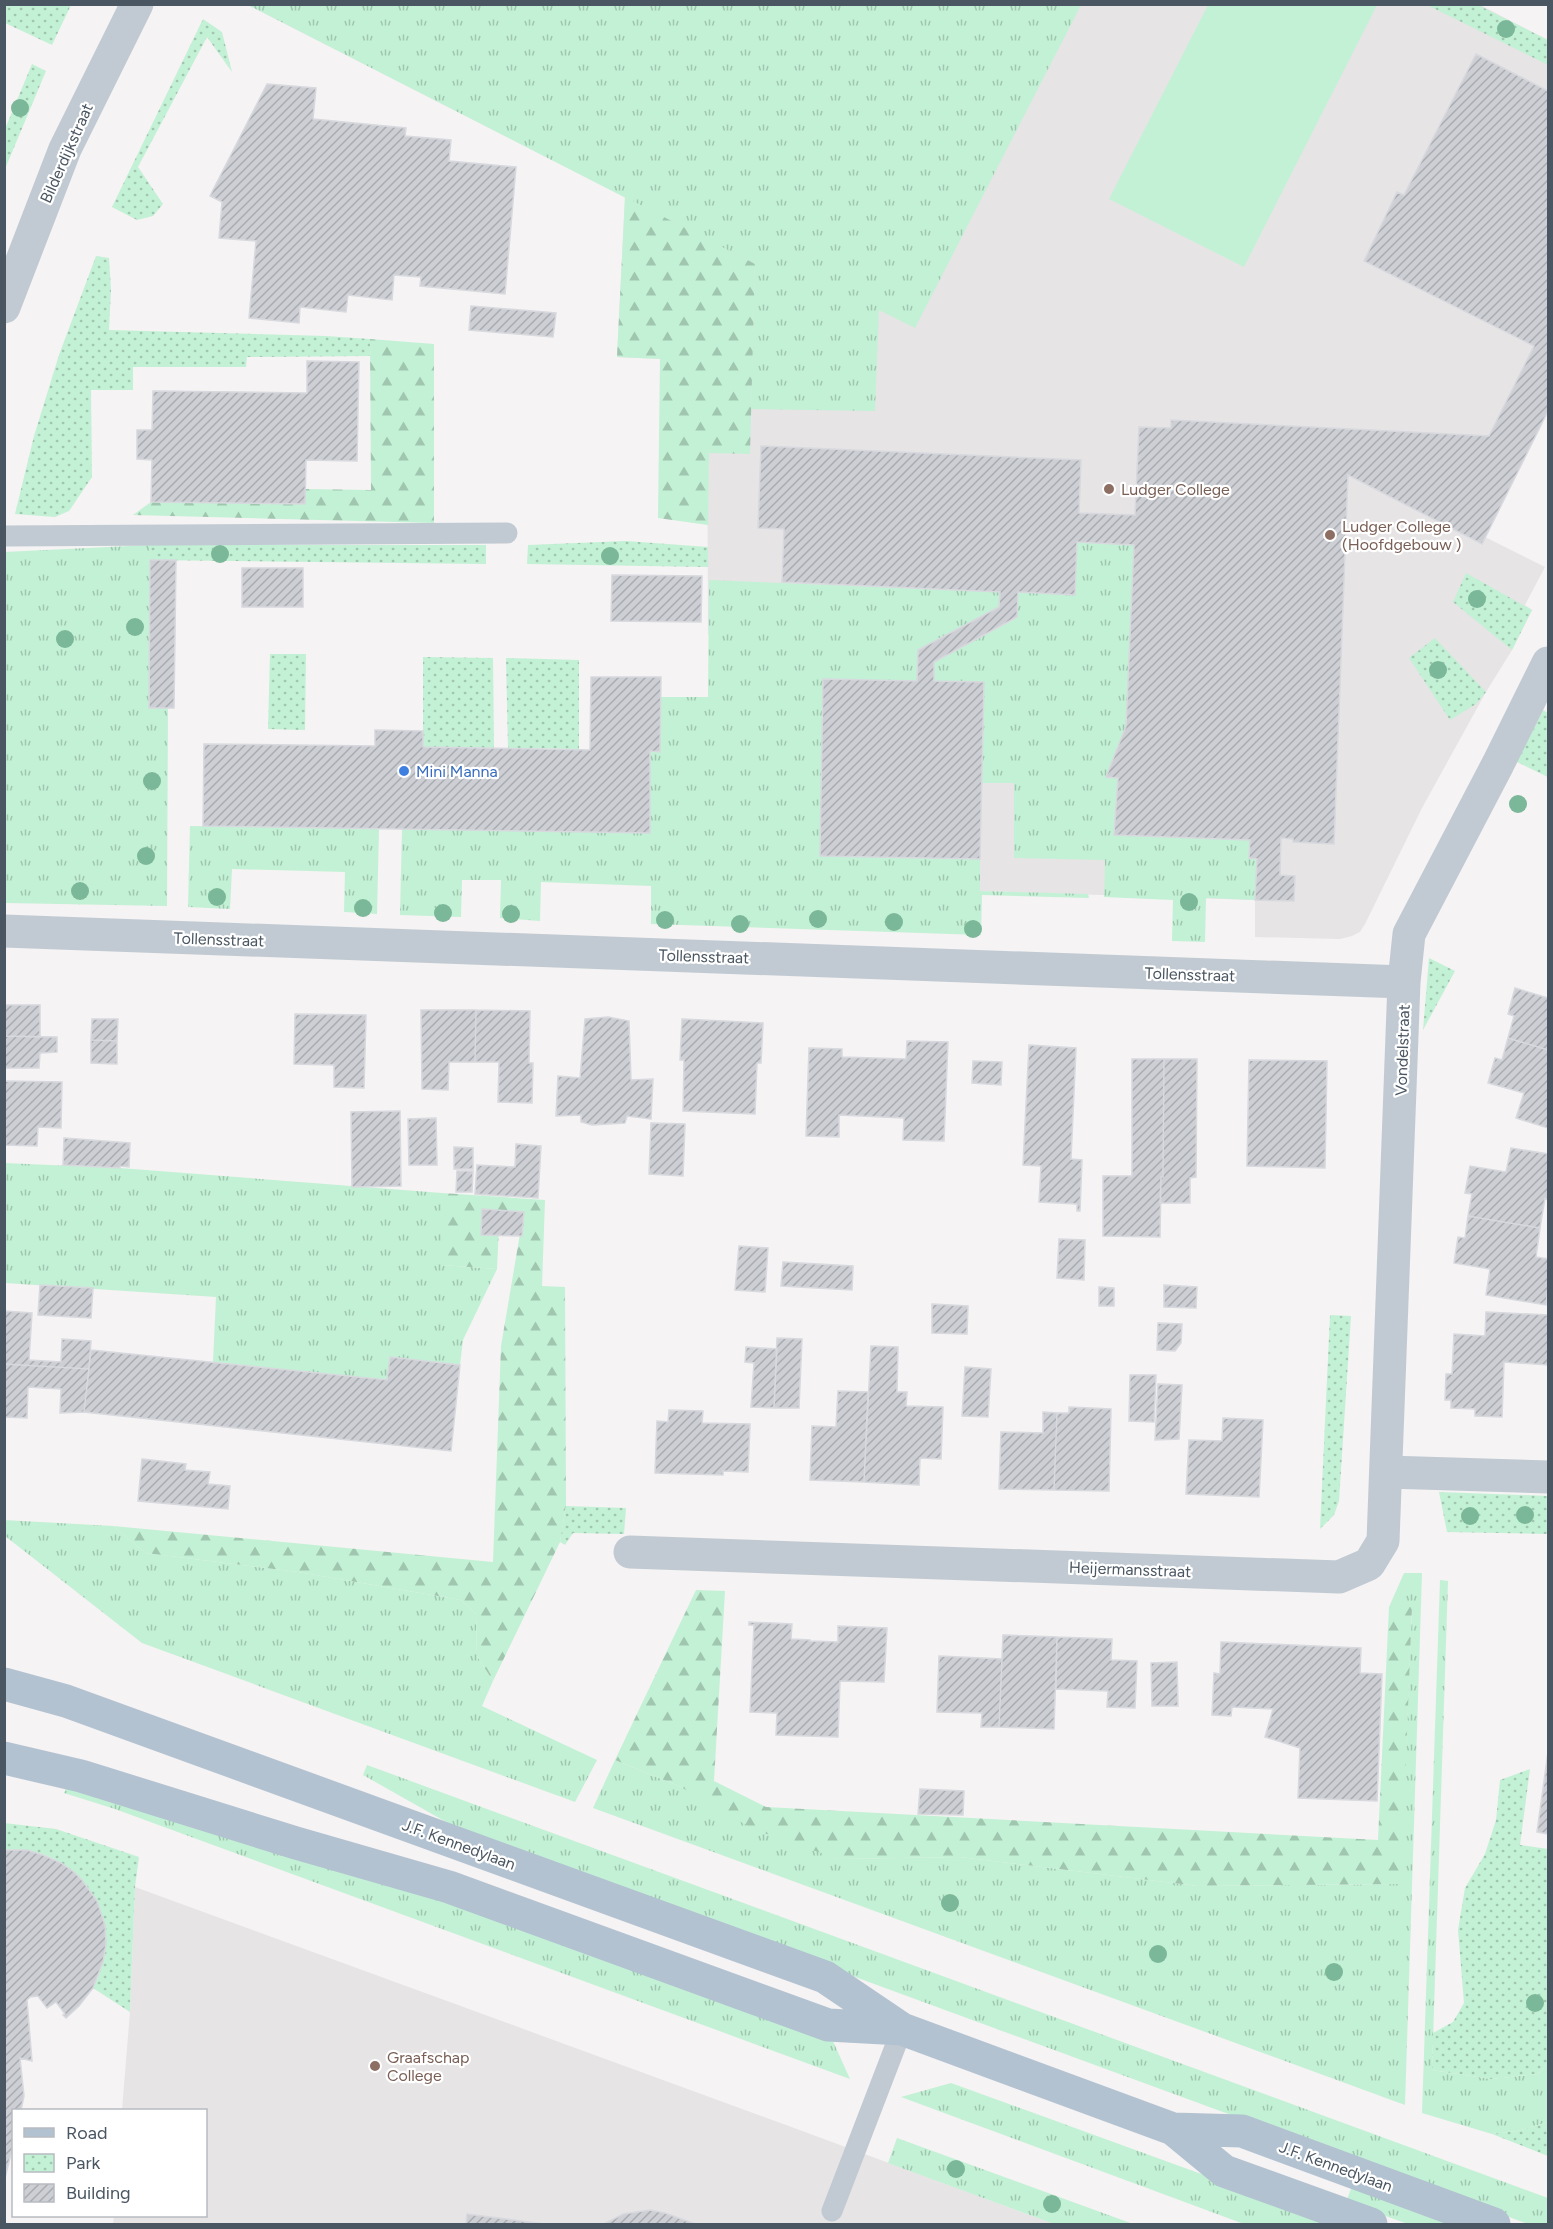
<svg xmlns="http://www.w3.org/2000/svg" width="1553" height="2229" viewBox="0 0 1553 2229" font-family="Figtree,sans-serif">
<defs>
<pattern id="grass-tufts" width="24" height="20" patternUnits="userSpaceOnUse" patternTransform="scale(1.5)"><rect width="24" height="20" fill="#c3f1d5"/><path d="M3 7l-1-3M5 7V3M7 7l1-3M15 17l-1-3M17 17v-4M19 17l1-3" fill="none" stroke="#a0c6b0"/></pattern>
<pattern id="forest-firs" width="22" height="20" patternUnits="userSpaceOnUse" patternTransform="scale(1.5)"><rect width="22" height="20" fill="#c3f1d5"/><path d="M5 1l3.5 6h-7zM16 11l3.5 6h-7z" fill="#a0c6b0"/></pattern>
<pattern id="park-dots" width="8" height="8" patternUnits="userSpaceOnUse" patternTransform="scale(1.5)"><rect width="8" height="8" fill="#c3f1d5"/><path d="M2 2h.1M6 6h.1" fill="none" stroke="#a0c6b0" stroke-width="1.8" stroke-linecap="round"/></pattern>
<pattern id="building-hatch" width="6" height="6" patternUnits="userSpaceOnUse" patternTransform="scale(1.5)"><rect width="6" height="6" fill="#cdcfd5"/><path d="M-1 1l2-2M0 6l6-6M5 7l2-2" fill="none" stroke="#a8abb0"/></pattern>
</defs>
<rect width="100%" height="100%" fill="#f5f3f3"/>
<!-- education -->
<path fill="#e6e4e5" d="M1478,4L1548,40V411L1485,537L1545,567L1525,605L1532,610L1512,650L1486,692L1422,808L1365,924L1360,932L1352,936L1340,939L1255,937V900L980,891L979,859L820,856L708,634L707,361L617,357L625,197L248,5Z
M135,1887L786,2125L1054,2224H113L114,2216H206V2110H122L130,2012Z"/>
<!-- grass -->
<path fill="url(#grass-tufts)" d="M248,5H1081L915,328L879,310L875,411L751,409L755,264Z
M1077,542L1134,545L1126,726L1106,777L1118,778L1114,835L1250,840L1249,858L1257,859L1255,900L1206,898L1205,942L1172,941L1173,900L1104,897L1105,860L1014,858V783H982L984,683L934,681V662L1017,618L1018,592L1075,595Z
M150,545L149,708H168L167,906L5,903L4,552Z
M709,580L1000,592L999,607L918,650L917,681L823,679L820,856L980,859V891L1088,894L1089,898L982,895L981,935L651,924V886L541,882L540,921L500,918L501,880H462L461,917L400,915L402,829L650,833V751L660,752V697H708Z
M190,826L379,828L377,914L344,912L345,872L232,869L230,909L188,907Z
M4,1163L120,1168L442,1193V1265L497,1269L463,1340L460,1365L390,1357L387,1380L213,1362L216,1297L5,1283Z
M4,1520L113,1526L146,1553L298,1572L461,1600L476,1614L477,1656L493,1681L482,1706L597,1760L575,1802L142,1643L5,1536Z
M1404,1573H1422L1405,2105L593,1808L615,1760L681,1787L838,1859L960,1857L1198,1886L1400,1884L1412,1608L1389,1607Z
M1440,1580L1448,1581L1432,2070L1491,2079L1538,2074L1548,2063V2122L1517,2131L1492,2134L1422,2113Z
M367,1765L1548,2198V2224H1528L471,1836L363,1775Z
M66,1788L435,1895L832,2039L850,2079L115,1809L64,1793Z
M951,2083L1339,2224H1244L901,2097Z
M897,2138L1133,2224H1054L888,2163Z
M1352,2186L1458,2224H1408L1346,2202Z"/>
<!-- forest -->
<path fill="url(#forest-firs)" d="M625,197L755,264L750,454L709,453L708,525L658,518L660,359L617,357Z
M370,339L434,344V523L133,515L151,502L305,504V489L371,490Z
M442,1193L545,1200L542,1286L565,1287L566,1506L560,1542L493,1681L477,1656L476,1614L461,1600L298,1572L146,1553L113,1526L493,1562L501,1346L521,1228L499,1227L497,1269L442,1265Z
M696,1590L725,1591L714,1781L766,1807L1378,1840L1389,1607H1412L1401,1884L1198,1886L960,1857L838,1859L753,1829L681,1787L615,1760Z"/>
<!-- park -->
<path fill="url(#park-dots)" d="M4,5L5,4L71,5L52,45L5,23Z
M1427,5H1478L1548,40V65Z
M203,19L222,32L232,72L207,37L138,167L163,204L153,216L137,220L112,207Z
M32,64L46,71L5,169V129Z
M96,256L109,258L111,289L109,330L326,336L370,339V356L247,357L246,367H133V390H91L92,477L69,511L55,517L15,514L34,436L59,355Z
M626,541L708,547V567L527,564L528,545Z
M150,545H486V564L150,560Z
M1466,573L1532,610L1512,650L1453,602Z
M1435,638L1486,692L1476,704L1450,720L1409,658Z
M270,654H306L305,730L268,729Z
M423,657L493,658L494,748L423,747Z
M506,658L579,660V749L508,748Z
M1543,710L1548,713V777L1517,762Z
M1429,958L1455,971L1423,1030Z
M1330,1315L1351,1316L1339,1501L1334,1515L1320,1529Z
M1439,1492L1548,1496L1547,1534L1447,1532Z
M566,1506L626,1508L624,1534L573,1533L565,1545L560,1542Z
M1530,1769L1520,1845L1548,1849V2063L1538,2074L1491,2079L1432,2070L1433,2033L1453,2022L1464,2003L1458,1930L1465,1888L1485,1854L1496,1820L1500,1780Z
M4,1823L56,1829L139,1857L135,1887L130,2012L93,1988C100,1974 105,1960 106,1944C107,1889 59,1845 5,1850Z
M1548,2122V2156L1492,2134L1517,2131Z"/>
<!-- pitch -->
<path fill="#c3f1d5" d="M1208,5H1377L1244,267L1109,199Z"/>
<!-- building -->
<path fill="url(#building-hatch)" stroke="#d7d9de" stroke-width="1.5" d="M1476,54L1548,91V411L1482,544L1348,475L1334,844L1293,842V839L1281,838L1280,875L1295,876L1294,901L1255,900L1257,859L1249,858L1250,840L1114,835L1118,778L1106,777L1126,726L1134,545L1077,542L1075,595L1018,592L1017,617L934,662V681L984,682L980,859L820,856L823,679L917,681L918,650L999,607L1000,592L782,582L784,529L758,528L761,446L1081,460L1079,513L1135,515L1139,427L1171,428V420L1489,436L1534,346L1364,261L1397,192L1404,195Z
M267,84L316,88L313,119L406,128L405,136L451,140L449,161L516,167L505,294L420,286L421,277L394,275L392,300L348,295L346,312L300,307L299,323L249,318L256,241L219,238L222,202L210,196Z
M471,306L556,313L553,337L469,330Z
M307,361L359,362L357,461L306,460L305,504L151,502L152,460L137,459V430H152L153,391L307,393Z
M150,560H176L174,708H149Z
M242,568H303V607H242Z
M612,575L702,576L701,622L611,621Z
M591,677H661L660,752L650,751V833L203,826L204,744L375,746V730L423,731V747L590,750Z
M1515,988L1548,998V1050L1508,1038L1514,1016L1508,1014Z
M4,1005H40V1037L4,1036Z
M421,1010H476L475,1062H449L448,1090L422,1089Z
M476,1010L530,1011L529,1063H533L532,1103L498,1102L499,1062H475Z
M295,1014L366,1015L364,1088L334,1087V1065L294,1064Z
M608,1017L629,1021L631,1080L653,1079L651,1119L627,1116L625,1123L592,1125L581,1122V1115L556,1116L558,1076L580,1078L585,1019Z
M92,1019H118L117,1041L91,1040Z
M682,1019L763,1023L761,1063H757L755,1114L683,1111L684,1060H680Z
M4,1036L57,1037V1052L40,1053L39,1068H4Z
M1508,1038L1548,1050V1128L1516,1118L1524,1093L1488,1083L1495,1058L1502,1060Z
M91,1040L117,1041V1064L91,1063Z
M907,1041L948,1042L944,1141L903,1140L904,1118L839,1115V1137L806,1136L809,1048L842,1049V1057L906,1059Z
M1029,1045L1076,1048L1071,1159L1082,1160L1080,1211H1077V1204L1039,1202L1041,1166L1023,1165Z
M1132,1059H1164L1163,1177H1161L1160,1237L1103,1236V1176H1132Z
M1164,1059H1197L1196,1177L1190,1178V1203H1160L1161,1177H1163Z
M1249,1060L1327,1061L1325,1168L1247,1166Z
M973,1061L1002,1062L1001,1085L972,1083Z
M4,1081L62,1082L61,1128L38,1127L37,1146L4,1145Z
M400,1111L401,1186L352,1187L351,1112Z
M436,1118L437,1165H409L408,1119Z
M651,1123L685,1124L683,1176L649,1174Z
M64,1138L130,1143L129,1167L120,1166V1168L63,1165Z
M516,1144L541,1146L538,1198L475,1194L477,1165L515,1167Z
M454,1147L473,1148V1169H454Z
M1511,1148L1548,1154V1199L1545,1198L1540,1228L1468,1216L1472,1194L1465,1193L1470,1166L1506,1172Z
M457,1171H473L472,1192H456Z
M482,1209L524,1212L522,1236L481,1235Z
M1468,1216L1540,1228L1536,1257L1548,1259V1288L1546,1305L1486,1295L1490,1269L1454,1263L1458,1237L1465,1238Z
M1059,1239L1085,1240L1084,1280L1057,1278Z
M739,1246L768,1248L765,1292L735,1290Z
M783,1262L853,1266L852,1290L781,1286Z
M40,1285L93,1288L91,1318L38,1315Z
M1164,1285L1197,1287L1196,1308L1164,1307Z
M1099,1287L1114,1288V1306H1099Z
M932,1304L968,1306L967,1334L932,1333Z
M4,1311L32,1313L29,1360L61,1362L62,1339L91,1341L89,1369L4,1364Z
M1486,1312L1548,1315V1365L1504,1362L1502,1417L1475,1416V1409L1451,1408V1400H1445L1446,1374H1452L1454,1334L1485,1336Z
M1158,1323L1182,1324L1181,1343L1175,1351L1157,1350Z
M777,1338L802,1339L799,1408H774Z
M871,1346L898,1347L897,1392H907L906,1406L943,1407L941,1459L920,1458L919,1485L864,1482Z
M746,1347L777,1349L774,1408L751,1407L754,1363L745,1362Z
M91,1350L387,1380L390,1357L460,1365L451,1451L84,1412Z
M4,1364L89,1369L84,1412L60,1413L61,1389L28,1387L27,1418L4,1417Z
M965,1367L991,1369L988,1417L962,1416Z
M1130,1375H1156L1154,1422L1129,1421Z
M1158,1384L1182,1385L1179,1439L1155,1440Z
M838,1391L868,1392L864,1482L810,1480L812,1426L836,1427Z
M1069,1407L1111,1409L1109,1491L1054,1490L1057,1413H1069Z
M669,1410L703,1411L702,1423L750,1424L748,1472L723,1471V1475L655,1473L657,1421L668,1422Z
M1043,1412L1057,1413L1054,1490L999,1489L1001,1432L1043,1433Z
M1223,1418L1263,1420L1259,1497L1186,1494L1189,1440L1222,1441Z
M142,1459L186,1464L185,1470L210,1472L208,1484L230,1486L228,1509L138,1501Z
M749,1622L792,1624L791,1639L810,1640V1641L838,1642V1626L887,1628L884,1682L840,1681L838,1737L776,1735L777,1713L750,1712L754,1625H749Z
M1003,1635L1057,1637L1054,1729L999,1727Z
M1057,1637L1112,1639L1111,1660L1137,1661L1135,1708L1107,1707L1108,1691L1056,1689Z
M1221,1642L1361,1648L1360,1673L1382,1674L1377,1801L1298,1798L1300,1748L1265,1737L1273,1709L1232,1707L1231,1716L1212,1715L1214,1673L1220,1674Z
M939,1656L1002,1659L999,1727H981L982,1713L937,1712Z
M1177,1662L1178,1706H1152L1151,1663Z
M1548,1752V1834L1537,1832Z
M920,1789L964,1791L963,1815L918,1814Z
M4,1850H27L43,1855L61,1863L74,1872L82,1880L97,1901L105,1925L106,1944L103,1962L93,1988L79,2006L66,2018L63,2015L65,2014L56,2002L47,2008L38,1996L30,1997L27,2000L32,2061L20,2058L24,2096L21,2110H14V2142L4,2182Z
M650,2210L665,2213L695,2224H604L623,2214Z
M467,2214L544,2224H466Z"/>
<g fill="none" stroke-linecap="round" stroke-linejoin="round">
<!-- service -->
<path stroke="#c1cad2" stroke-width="21" d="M4,536L507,533
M832,2211L902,2029"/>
<!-- minor -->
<path stroke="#c1cad2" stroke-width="33" d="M4,931L1404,982
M1387,1472L1548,1477
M630,1552L1339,1577L1369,1564L1383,1541L1404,982L1409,934L1498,764L1548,663"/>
<!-- tertiary -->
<path stroke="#c1cad2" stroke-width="33" d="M4,307L65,149L137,4"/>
<!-- primary -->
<path stroke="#b3c2d1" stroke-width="33" d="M4,1684L66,1701L825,1977L902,2029L1173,2129L1242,2131L1494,2224
M4,1758L81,1776L296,1843L449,1887L828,2025L902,2029
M1173,2129L1224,2171L1371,2224"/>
</g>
<!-- trees -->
<g fill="#7bb799">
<circle cx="1506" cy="29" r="9"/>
<circle cx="20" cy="108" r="9"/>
<circle cx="220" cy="554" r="9"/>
<circle cx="610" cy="556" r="9"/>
<circle cx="1477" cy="599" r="9"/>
<circle cx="135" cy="627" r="9"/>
<circle cx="65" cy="639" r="9"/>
<circle cx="1438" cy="670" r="9"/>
<circle cx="152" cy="781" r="9"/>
<circle cx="1518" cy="804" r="9"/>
<circle cx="146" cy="856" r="9"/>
<circle cx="80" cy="891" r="9"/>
<circle cx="217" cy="897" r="9"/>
<circle cx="1189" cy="902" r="9"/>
<circle cx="363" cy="908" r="9"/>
<circle cx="443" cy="913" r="9"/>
<circle cx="511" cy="914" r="9"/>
<circle cx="818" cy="919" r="9"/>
<circle cx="665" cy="920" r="9"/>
<circle cx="894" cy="922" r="9"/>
<circle cx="740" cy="924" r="9"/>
<circle cx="973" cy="929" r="9"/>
<circle cx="1525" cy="1515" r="9"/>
<circle cx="1470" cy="1516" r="9"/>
<circle cx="950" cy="1903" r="9"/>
<circle cx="1158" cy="1954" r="9"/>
<circle cx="1334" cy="1972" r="9"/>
<circle cx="1535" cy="2003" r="9"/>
<circle cx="956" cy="2169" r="9"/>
<circle cx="1052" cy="2204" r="9"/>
</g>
<!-- markers -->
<g fill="#8d6e63" stroke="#fff" stroke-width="2">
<circle cx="1109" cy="489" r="6"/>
<circle cx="1330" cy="535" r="6"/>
<circle cx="375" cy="2066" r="6"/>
</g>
<circle fill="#3f7fe0" stroke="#fff" stroke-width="2" cx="404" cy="771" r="6"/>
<g text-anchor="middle" stroke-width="4.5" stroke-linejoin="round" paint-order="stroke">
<!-- street labels -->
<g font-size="16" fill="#4a5661" stroke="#fff">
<text transform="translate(66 153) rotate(-66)" y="6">Bilderdijkstraat</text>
<text transform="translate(219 939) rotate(2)" y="6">Tollensstraat</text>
<text transform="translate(704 956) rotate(2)" y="6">Tollensstraat</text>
<text transform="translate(1190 974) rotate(2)" y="6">Tollensstraat</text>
<text transform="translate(1402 1050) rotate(-88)" y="6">Vondelstraat</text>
<text transform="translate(1130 1569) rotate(2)" y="6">Heijermansstraat</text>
<text transform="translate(459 1844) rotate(20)" y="6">J.F. Kennedylaan</text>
<text transform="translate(1336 2166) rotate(20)" y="6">J.F. Kennedylaan</text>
</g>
<!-- education labels -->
<g font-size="16" fill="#785e54" stroke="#fff" text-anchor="start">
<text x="1121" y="495">Ludger College</text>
<text x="1342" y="532">Ludger College<tspan x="1342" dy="18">(Hoofdgebouw )</tspan></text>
<text x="387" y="2063">Graafschap<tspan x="387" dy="18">College</tspan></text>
</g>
<!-- shop labels -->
<g font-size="16" fill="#366cbe" stroke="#fff" text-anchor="start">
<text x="416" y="777">Mini Manna</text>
</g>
</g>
<!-- border -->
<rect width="1553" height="2229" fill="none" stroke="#4a5661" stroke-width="12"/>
<!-- legend -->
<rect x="12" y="2109" width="195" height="108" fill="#ffffff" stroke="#b7bbc0" stroke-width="1.5"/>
<rect x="24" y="2128" width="30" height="9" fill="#b3c2d1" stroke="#b7bbc0" stroke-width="1.5"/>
<text x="66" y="2139" font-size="18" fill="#4a5661">Road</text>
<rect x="24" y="2154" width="30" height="18" fill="url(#park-dots)" stroke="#b7bbc0" stroke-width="1.5"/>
<text x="66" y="2169" font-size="18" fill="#4a5661">Park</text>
<rect x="24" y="2184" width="30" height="18" fill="url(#building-hatch)" stroke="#b7bbc0" stroke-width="1.5"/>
<text x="66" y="2199" font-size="18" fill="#4a5661">Building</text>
</svg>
